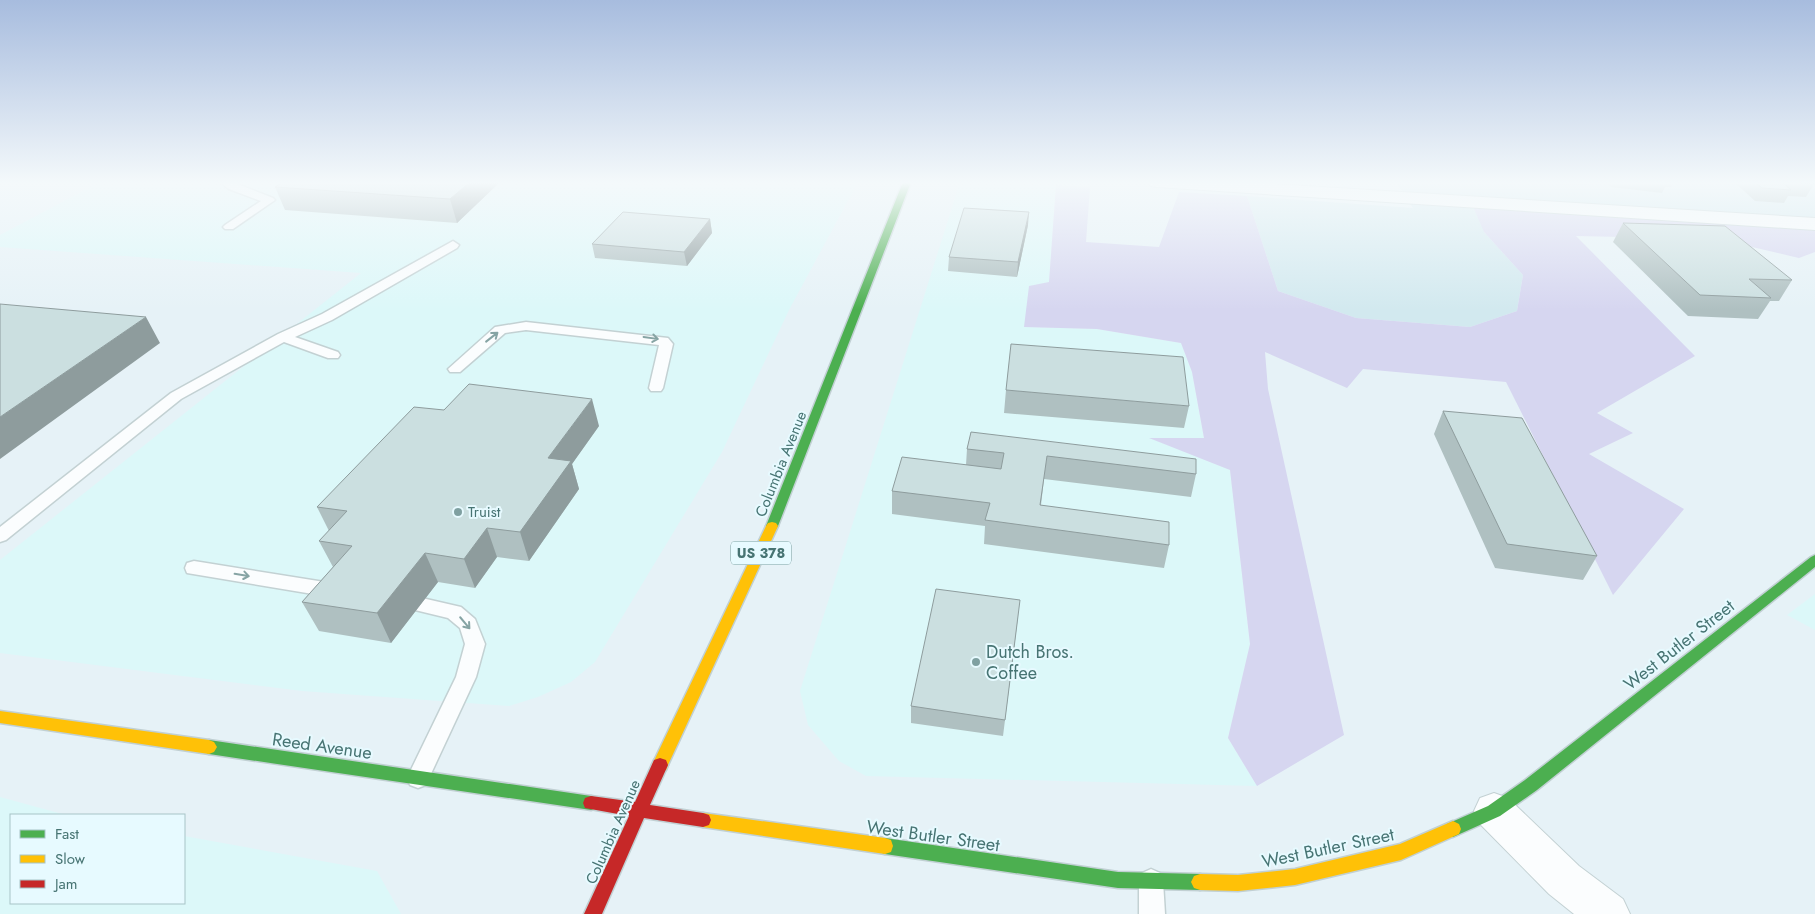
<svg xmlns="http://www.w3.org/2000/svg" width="1815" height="914" viewBox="0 0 1815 914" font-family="Jost,sans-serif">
<rect width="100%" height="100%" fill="#e6f2f7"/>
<!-- residential -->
<path fill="#d2e9ef" d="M1396,182H1815V224L1484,232L1523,275L1517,311L1470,327L1356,318L1278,291L1247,196L1413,208Z"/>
<!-- commercial -->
<path fill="#dcf8f9" d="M100,182H858L789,310L722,452L595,662L571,682L538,697L509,706L302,691L0,653V560L361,273L0,247V235Z
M960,182L1056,185L1049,283L1025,327L1097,329L1181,343L1192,372L1204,439L1151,438L1230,470L1250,645L1228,738L1257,786L866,776L839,761L808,725L800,691Z
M1815,594V630L1787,615Z
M0,797L66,815H11V903H184V836L377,871L401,914H0Z"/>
<!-- green -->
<path fill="#d6d6f0" d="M1056,185L1090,187L1086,242L1159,247L1179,192L1247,196L1278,291L1356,318L1470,327L1517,311L1523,275L1484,232L1471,202L1815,224V252L1799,258L1718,239L1576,236L1695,356L1597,413L1633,433L1589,454L1684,509L1613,595L1506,382L1363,369L1347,388L1265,352L1268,389L1344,735L1257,786L1228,738L1250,644L1230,470L1149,438H1204L1192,372L1181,343L1097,329L1024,327L1029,286L1049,282Z"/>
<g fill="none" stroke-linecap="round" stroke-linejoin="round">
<defs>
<path id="lane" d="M220,182H232L273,198L275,200L233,229H225L223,227L225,225L261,201L229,189Z
M453,241L459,245L457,248L332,320L295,337L338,352L340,355L338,358H328L284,342L181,399L6,540L0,542V527L171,393L278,334L322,314Z
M526,322L668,338L673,344L663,388L661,391H651L649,388L659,345L526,330L505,333L460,372H450L448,369L495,327Z
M194,561L337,584L344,586L346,591L344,596L337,598L187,573L185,568L187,563Z
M422,598L461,607L475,619L485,644L476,677L429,778L426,785L418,788L410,785L407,778L456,677L465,644L460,628L448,618L415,610L412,605L415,600Z
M1151,869L1160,873L1163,881L1165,914H1139V881L1142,873Z"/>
<path id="street" d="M1148,182H1241L1815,218V230L1157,187L1151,186Z
M1494,793L1508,798L1579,866L1623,899L1630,914H1574L1549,894L1480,824L1474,811L1480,798Z"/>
<path id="fast" d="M903,182H911L778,526L776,529H768L766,526Z
M1815,555V567L1537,790L1500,816L1453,837L1447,834L1445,829L1447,824L1488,806L1525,780L1811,557Z
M209,740L591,796L597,798L599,803L597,808L591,810L209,754L204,752L201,747L204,742Z
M885,838L1118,872L1200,874L1206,876L1209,882L1206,888L1200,890L1118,888L885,854L879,852L877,846L879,840Z"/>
<path id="slow" d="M772,522L776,523L778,526L668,765L666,770L660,772L654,770L652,765L766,526L768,523Z
M0,711L209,740L214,742L217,747L214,752L209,754L0,723Z
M703,813L885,838L891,840L893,846L891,852L885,854L703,827L697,825L695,820L697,815Z
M1453,821L1459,824L1461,829L1459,834L1401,860L1295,885L1238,891L1200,890L1194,888L1191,882L1194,876L1200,874L1238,875L1295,869L1400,844Z"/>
<path id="jam" d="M660,758L666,760L668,765L650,805L703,813L709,815L711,820L709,825L703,827L644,818L602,914H584L629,816L585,808L583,803L585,798L591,796L635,802L654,760Z"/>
</defs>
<!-- lane casing -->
<use href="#lane" stroke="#c3d1d3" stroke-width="3"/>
<!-- street casing -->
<use href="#street" stroke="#c3d1d3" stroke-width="2"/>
<!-- fast casing -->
<use href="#fast" stroke="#c1d0d3" stroke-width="3"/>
<!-- slow casing -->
<use href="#slow" stroke="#c1d0d3" stroke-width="3"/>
<!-- jam casing -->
<use href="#jam" stroke="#c1d0d3" stroke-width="3"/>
<!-- lane -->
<use href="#lane" fill="#fbfdfe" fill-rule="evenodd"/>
<!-- street -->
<use href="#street" fill="#fbfdfe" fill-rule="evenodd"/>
<!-- fast -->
<use href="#fast" fill="#4caf50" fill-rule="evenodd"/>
<!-- slow -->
<use href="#slow" fill="#ffc107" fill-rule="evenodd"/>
<!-- jam -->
<use href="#jam" fill="#c62828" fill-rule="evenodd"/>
</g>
<!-- wall -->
<path fill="#afc0c1" d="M283,182H500L457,223L285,210L275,187Z
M1557,182H1587L1586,185L1558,184Z
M1607,182H1674L1671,187H1665L1662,193L1611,187Z
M1734,182H1811L1814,184L1806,197L1788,196L1784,203L1755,201Z
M710,219L712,233L687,266L595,258L592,244Z
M1623,223L1792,280L1779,301H1770L1758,319L1688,316L1613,242Z
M1028,225L1017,277L948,271L949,257Z
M1006,390L1189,406L1184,428L1004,413Z
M1443,411L1597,556L1583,580L1495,568L1434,434Z
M599,426L572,464L579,489L529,561L497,557L475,588L438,582L391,643L319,631L302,602L333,567L319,541L329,531L317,507Z
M971,432L1196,474L1191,497L1044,479L1041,505L1169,545L1164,568L984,544L985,526L892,514V491L966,465L967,449Z
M1018,617L1003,736L911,723V706Z"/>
<!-- shaded-wall -->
<path fill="#8e9c9d" d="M470,182H500L457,223L450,199Z
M1029,212L1028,225L1017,277L1018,262Z
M710,219L712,233L687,266L684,252Z
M146,317L160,343L0,459V417Z
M592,399L599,426L572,464L579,489L529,561L520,532L548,458Z
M487,528L497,557L475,588L464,559Z
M425,553L438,582L391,643L377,613Z"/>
<!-- building -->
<path fill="#cbdfe0" stroke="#8e9c9d" d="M283,182H470L450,199L275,187Z
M1755,182H1782L1791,190L1762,188Z
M1788,182H1811L1814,184Z
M964,208L1029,212L1018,262L949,257Z
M623,212L710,219L684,252L592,244Z
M1623,223L1725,226L1792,280L1749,279L1771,298L1700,295Z
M0,304L146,317L0,417Z
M1011,344L1183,357L1189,406L1006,390Z
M469,384L592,399L548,458L571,461L520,532L487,528L464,559L425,553L377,613L302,602L352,546L319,541L347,511L317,507L414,407L444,410Z
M1443,411L1522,418L1597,556L1507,544Z
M971,432L1196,459V474L1047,456L1040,505L1169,522V545L985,520L990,503L892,491L902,457L1001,469L1004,453L967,449Z
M936,589L1020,600L1005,720L911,706Z"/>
<!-- one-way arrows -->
<defs><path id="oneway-shaft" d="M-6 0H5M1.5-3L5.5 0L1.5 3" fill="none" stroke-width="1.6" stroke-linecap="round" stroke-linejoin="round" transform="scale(1.25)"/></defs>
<g stroke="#86a4a4">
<use href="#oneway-shaft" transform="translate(492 337) rotate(-38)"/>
<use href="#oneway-shaft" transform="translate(651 338) rotate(8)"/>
<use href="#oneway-shaft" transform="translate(242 575) rotate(9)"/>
<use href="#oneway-shaft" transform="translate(465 623) rotate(50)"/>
</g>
<!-- sky -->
<linearGradient id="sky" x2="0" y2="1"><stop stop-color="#a7bcde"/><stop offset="0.59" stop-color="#f4f9fb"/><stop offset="1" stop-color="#f4f9fb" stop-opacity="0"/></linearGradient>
<rect width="1815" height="310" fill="url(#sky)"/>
<!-- markers -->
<g fill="#7fa0a1" stroke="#e7faff" stroke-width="2">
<circle cx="458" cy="512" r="5"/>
<circle cx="976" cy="662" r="5"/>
</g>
<g text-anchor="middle" stroke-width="4" stroke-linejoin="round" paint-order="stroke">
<!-- shield labels -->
<rect fill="#e7faff" stroke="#779c9d" stroke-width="1" x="731" y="541.5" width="60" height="23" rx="4"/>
<g font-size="14" font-weight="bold" fill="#477473">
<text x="761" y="558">US 378</text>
</g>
<!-- street labels -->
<g font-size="15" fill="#477473" stroke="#e7faff">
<text transform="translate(781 464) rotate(-68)" y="5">Columbia Avenue</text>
<text transform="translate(613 832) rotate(-66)" y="5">Columbia Avenue</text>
</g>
<!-- poi labels -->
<g font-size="15" fill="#477473" stroke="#e7faff" text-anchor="start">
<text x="468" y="517">Truist</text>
</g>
<!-- near-street labels -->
<g font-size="18" fill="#477473" stroke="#e7faff">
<text transform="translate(1679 645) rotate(-38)" y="6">West Butler Street</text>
<text transform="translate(322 746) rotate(8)" y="6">Reed Avenue</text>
<text transform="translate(933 836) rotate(8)" y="6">West Butler Street</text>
<text transform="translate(1328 848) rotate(-12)" y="6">West Butler Street</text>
</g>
<!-- near-poi labels -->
<g font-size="18" fill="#477473" stroke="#e7faff" text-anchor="start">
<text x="986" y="658">Dutch Bros.<tspan x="986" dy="21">Coffee</tspan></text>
</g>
</g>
<!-- legend -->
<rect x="10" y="814" width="175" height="90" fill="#e7faff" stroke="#a7c4c7"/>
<rect x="20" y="830" width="25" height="8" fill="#4caf50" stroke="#a7c4c7"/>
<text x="55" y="839" font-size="15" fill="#477473">Fast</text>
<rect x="20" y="855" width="25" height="8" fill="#ffc107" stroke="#a7c4c7"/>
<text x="55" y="864" font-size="15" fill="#477473">Slow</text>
<rect x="20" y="880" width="25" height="8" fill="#c62828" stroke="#a7c4c7"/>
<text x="55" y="889" font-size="15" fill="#477473">Jam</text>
</svg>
